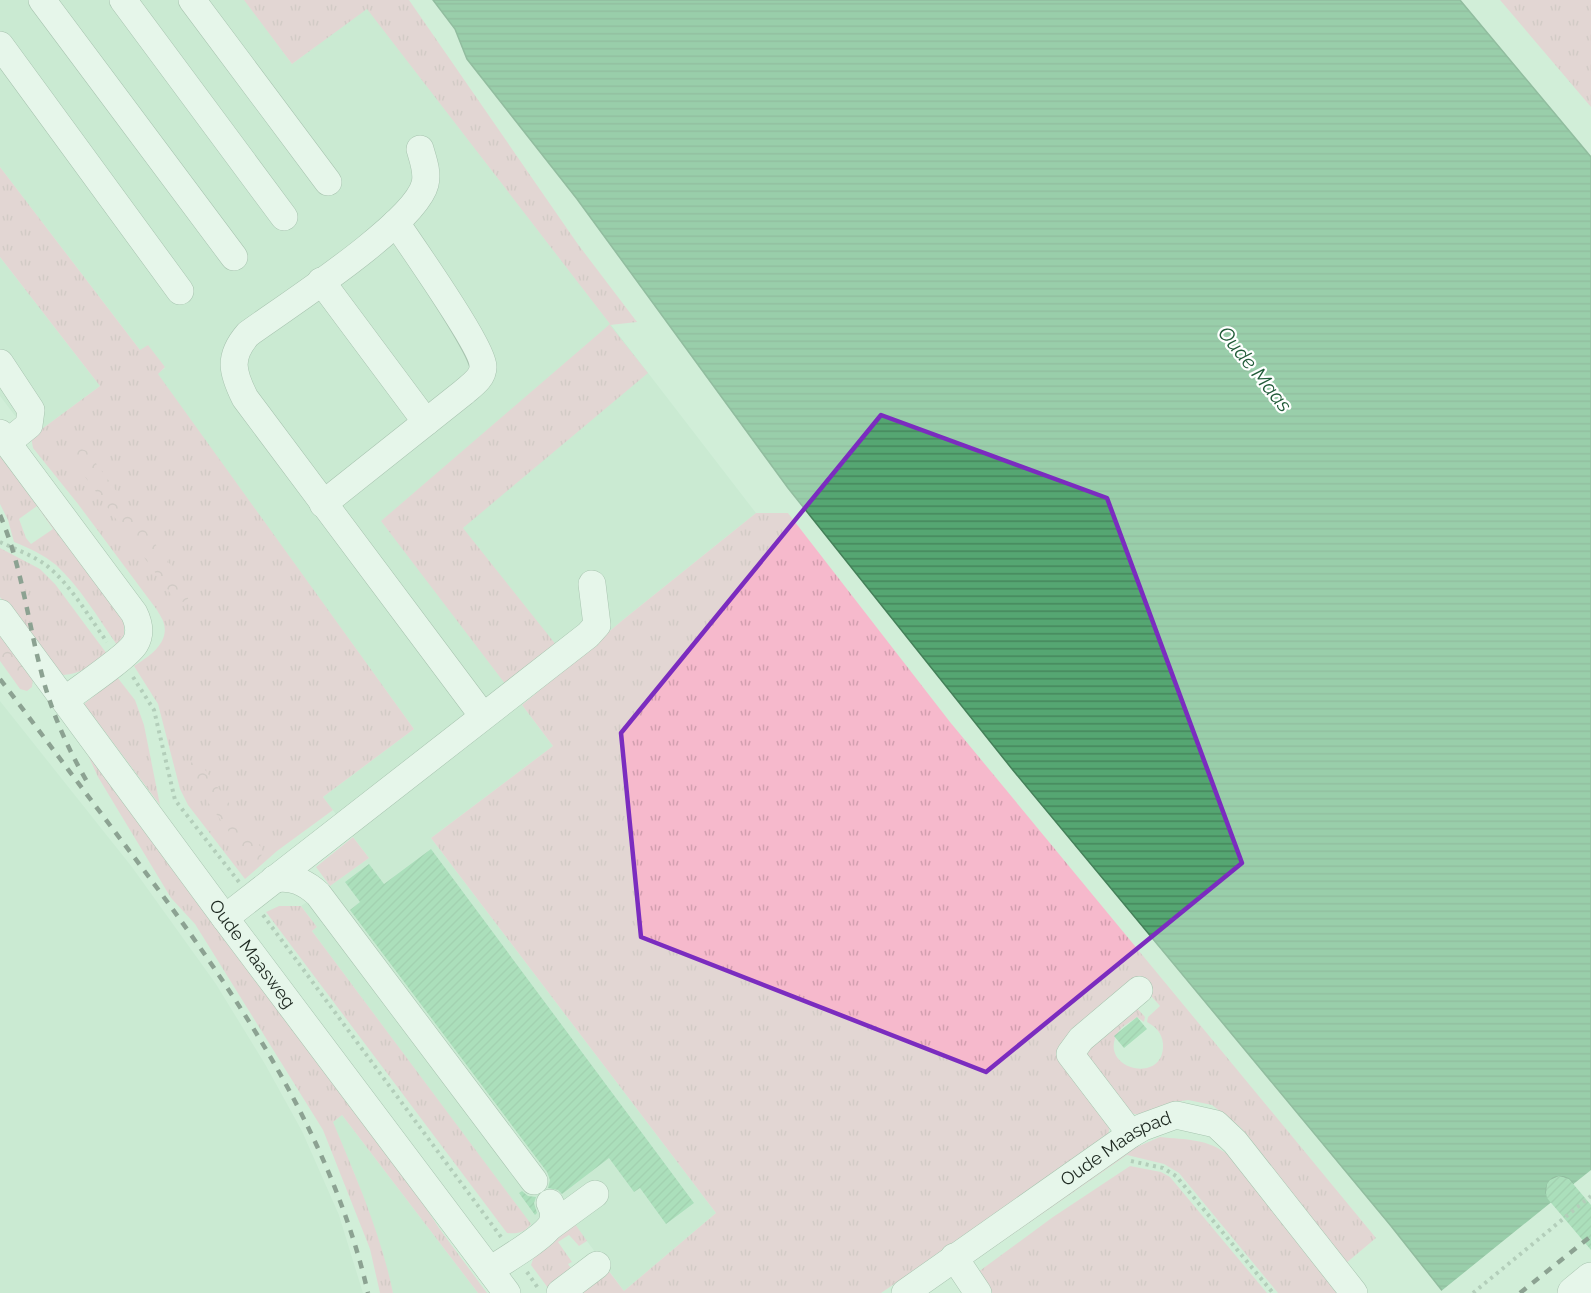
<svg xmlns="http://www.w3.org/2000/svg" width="1591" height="1293" viewBox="0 0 1591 1293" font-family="Raleway,sans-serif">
<defs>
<pattern id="grass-tufts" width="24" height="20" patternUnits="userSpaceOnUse" patternTransform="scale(1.5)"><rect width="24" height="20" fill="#f6b9cc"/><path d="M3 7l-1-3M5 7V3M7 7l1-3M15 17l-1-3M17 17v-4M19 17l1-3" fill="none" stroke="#d29faf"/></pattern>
<pattern id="forest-crowns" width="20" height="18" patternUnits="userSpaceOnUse" patternTransform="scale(1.5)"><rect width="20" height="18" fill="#f6b9cc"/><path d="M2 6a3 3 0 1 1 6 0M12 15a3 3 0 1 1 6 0" fill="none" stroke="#d29faf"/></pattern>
<pattern id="water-rules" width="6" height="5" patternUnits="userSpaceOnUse" patternTransform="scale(1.5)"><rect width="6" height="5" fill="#55a672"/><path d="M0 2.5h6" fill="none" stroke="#46875d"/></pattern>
<pattern id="building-hatch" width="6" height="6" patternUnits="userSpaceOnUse" patternTransform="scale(1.5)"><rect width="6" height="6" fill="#7ccd97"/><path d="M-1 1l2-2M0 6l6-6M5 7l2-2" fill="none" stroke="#6bb082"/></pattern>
</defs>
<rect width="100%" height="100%" fill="#d1eed8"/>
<!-- built -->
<path fill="#c1e5cb" d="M0,0H245L292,64L367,8L756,513L624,619L522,705L553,746L431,838L716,1213L624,1291L575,1225L546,1245L312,931L317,927L301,906L369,858L323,797L414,729L157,374L165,368L140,350L0,167Z
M0,257L100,386L31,437L0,396Z
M0,701L132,867L216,984L265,1064L302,1131L339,1215L363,1293H0Z
M342,1115L478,1293H393L374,1228L355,1175L332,1122Z"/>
<!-- grass -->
<path fill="url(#grass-tufts)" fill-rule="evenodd" d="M244,0H409L577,243L637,322L610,325L648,373L463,528L557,646L506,685L381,521L610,324L367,9L292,64Z
M1500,0H1591V107Z
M0,167L140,350L148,345L165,367L158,374L414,729L323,797L333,810L277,851L245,879L188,805L180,789L158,704L134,666C148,657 169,644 164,624C163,619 159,614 157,610L78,504L33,448L31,437L100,386L0,257Z
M0,453L124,622V635L117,645C98,618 80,587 56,565C44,555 29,548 14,542L8,520L0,504ZM37,506L53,529L31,544L26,538L19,519Z
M756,513H788L950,722L1376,1238L1345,1264L1241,1128L1212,1105L1188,1100L1169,1103L1139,1115L1126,1112L1082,1056L1136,1007L1145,1017L1144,1022L1137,1017C1131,1022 1123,1025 1119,1031C1094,1068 1165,1087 1163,1044C1162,1033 1156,1027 1147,1022L1148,1017L1160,1006L1138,981L1057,1050L1104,1110L1110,1125L1108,1136L1030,1193L881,1293H569L605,1266L624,1291L716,1213L431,838L553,746L522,705L624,619Z
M0,548L40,569L55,584L107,654C92,665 82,674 63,675L43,656L0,597Z
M117,677L135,700L144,725L160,805L84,704Z
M70,716L411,1185L439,1228L487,1293H478L342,1115L333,1122C356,1177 381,1234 393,1293H380L370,1249L323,1130L195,924L171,898L98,777Z
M353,837L369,858L330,886L316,867Z
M279,906H301L317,927L312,931L531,1224C524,1233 518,1234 507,1233L266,912Z
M1160,1137C1187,1140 1207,1138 1230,1156L1342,1293H1278L1179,1173L1164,1164L1127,1155L977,1259L978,1255L1125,1152Z
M1130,1166L1161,1172L1170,1177L1267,1293H986L974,1275L1053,1217Z
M575,1224L587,1241L579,1246L569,1235L558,1242L572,1262L568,1264L575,1274L551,1292L531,1265L535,1253Z"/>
<!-- forest -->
<path fill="url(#forest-crowns)" d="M76,447L87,451L189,590L188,599L183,602L176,601L72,459L70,453L71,449Z
M0,633L33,678L32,687L27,691L20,689L0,661Z
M192,762H197L203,767L262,849L261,859L256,862L249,860L190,777L188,766Z"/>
<!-- water -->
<path fill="url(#water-rules)" stroke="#448059" stroke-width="1.5" d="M433,0H1460L1591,157V1205L1569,1179C1556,1173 1546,1179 1546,1193L1591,1250L1444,1293L1391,1226L1012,769L788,488L577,199L467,59L455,29Z"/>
<!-- pier -->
<path fill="#d1eed8" d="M1591,1170V1208L1571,1186Z
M1554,1200L1591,1245V1293H1441L1440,1292Z"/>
<!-- building -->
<path fill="url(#building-hatch)" d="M431,849L694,1203L666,1224L640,1188L634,1192L609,1158L562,1194L558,1190L548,1188L550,1180L547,1172L350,910L360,902L345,882L369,864L384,884Z
M1137,1017L1147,1029L1124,1048L1114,1036Z
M1559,1176L1569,1179L1591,1205V1250L1547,1198L1546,1193L1547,1184L1550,1180Z
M522,1191L528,1196L536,1197L534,1203L537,1213L535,1215L519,1193Z"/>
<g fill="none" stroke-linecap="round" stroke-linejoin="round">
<defs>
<g id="minor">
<path d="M42,0L234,257"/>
<path d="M123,0L284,217"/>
<path d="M192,0L328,182"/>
<path d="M0,45L180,291"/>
<path d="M420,149C423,160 428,172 425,184C415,224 285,307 248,334C228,357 232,372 245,398L483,716"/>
<path d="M321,281L426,422"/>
<path d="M0,363L31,410L29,425L7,443"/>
<path d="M0,433L134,613C139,623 141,634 135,644C127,657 79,689 65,700"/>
<path d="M323,504L464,392C472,385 483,378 483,367C484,349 411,245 396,223"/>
<path id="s1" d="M0,613L225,918L507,1293"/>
<path d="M274,879C292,876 305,882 318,894L534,1181"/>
<path d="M225,918L588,635L597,625L592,584"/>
<path d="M1131,1134L1070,1054L1081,1039L1139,990"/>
<path d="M551,1226L595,1194"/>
<path d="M954,1257L978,1293"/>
<path d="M490,1270C504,1261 543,1238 551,1225C555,1218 554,1210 550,1203"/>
<path d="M560,1293L597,1265"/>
<path id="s2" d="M905,1293L1131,1134L1143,1127L1176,1115L1216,1124L1235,1142L1354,1293"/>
</g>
<path id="highway" d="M1574,1293L1591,1279"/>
</defs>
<!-- minor casing -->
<use href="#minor" stroke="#76917e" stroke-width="28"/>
<!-- highway casing -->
<use href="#highway" stroke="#76917e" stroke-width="34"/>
<!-- path -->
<path stroke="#8fa695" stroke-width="4" stroke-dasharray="3 4.5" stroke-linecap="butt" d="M0,542C15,549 32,555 46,565C71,585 89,617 107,642
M133,677L154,710L175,800L239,882
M263,915L501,1237
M1131,1161L1163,1168L1176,1176L1273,1293
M527,1272L538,1288
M1473,1293L1591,1196"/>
<!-- minor -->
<use href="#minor" stroke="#fff" stroke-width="27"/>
<!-- highway -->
<use href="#highway" stroke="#fff" stroke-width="33"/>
<!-- rail -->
<path stroke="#39463c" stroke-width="4.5" stroke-dasharray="8 8" stroke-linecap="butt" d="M0,515C21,564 27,616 40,667C50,709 67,748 89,785
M0,679C44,737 87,795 131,853C231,986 330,1128 368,1293
M1520,1293L1591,1236"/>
</g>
<!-- marked area -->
<path d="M0 0H1591V1293H0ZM881,415L1107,498L1242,863L986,1072L641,937L621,733Z" fill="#d1eed8" fill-opacity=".55" fill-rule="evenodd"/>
<path fill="none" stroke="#7b2cbf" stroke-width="4.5" stroke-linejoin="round" d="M881,415L1107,498L1242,863L986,1072L641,937L621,733Z"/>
<g text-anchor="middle" stroke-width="4.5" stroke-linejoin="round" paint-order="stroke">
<!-- street labels -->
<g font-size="18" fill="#1c271f" stroke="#fff">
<text dy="6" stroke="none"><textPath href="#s1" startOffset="424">Oude Maasweg</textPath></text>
<text dy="6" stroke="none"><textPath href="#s2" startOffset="256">Oude Maaspad</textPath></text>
</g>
<!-- water labels -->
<g font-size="20" font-style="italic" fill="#215b38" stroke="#fff">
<text transform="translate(1255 369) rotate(51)" y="7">Oude Maas</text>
</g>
</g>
</svg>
